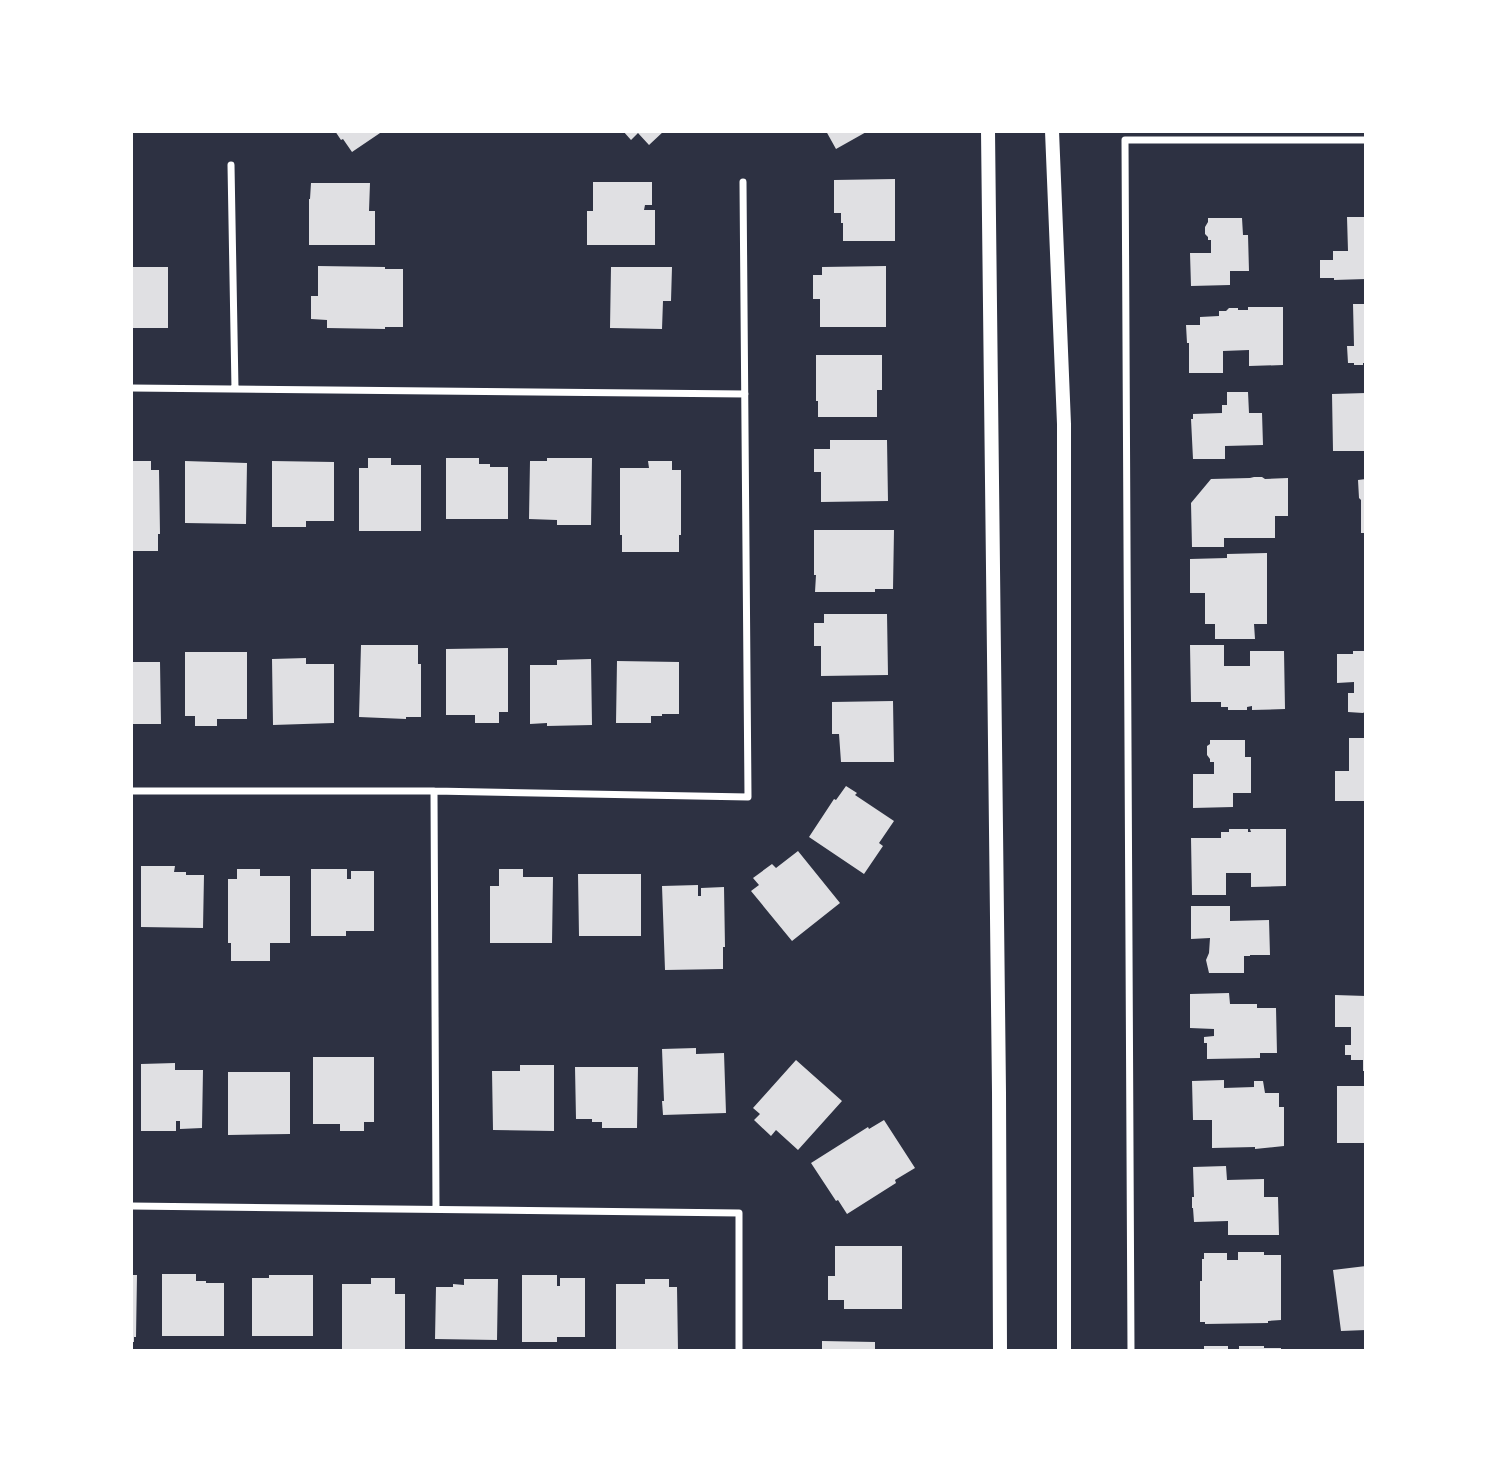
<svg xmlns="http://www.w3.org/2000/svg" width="1497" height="1482" viewBox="0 0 1497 1482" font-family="'Playfair Display',serif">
<rect width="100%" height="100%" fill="#2d3142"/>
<!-- building -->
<path fill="#e0e0e3" d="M335,131H383L352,152L343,139L341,140Z
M623,131H664L649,145L638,133L631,140Z
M826,131H868L836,149Z
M895,179V241H843V223H841V213H834V180Z
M593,182H652V205H645L644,210H655V245H587V211H593Z
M311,183H370L369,211H375V245H309V199H310Z
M1347,217H1366V279L1334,280V278H1320V260H1333V251H1348Z
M1208,218H1242L1243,235H1248L1249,271H1230V285L1191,286L1190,253H1211V240H1208V237L1205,234V227L1208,222Z
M318,266L385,267V269H403V327H385V329L327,328V320L311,319V296H318Z
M886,266V327H820V299H813V275H822V267Z
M131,267H168V328H131Z
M611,267H672L671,301H663L662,329L610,328Z
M1353,304H1366V363H1363V365H1354V363H1348L1347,346H1354Z
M1248,307H1283V365L1249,366V350L1223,351V373H1189V343H1187L1186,325H1200V317L1219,316V311H1226L1229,308H1238V310H1248Z
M816,355H882V390H877V417H818V401H816Z
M1227,392H1248L1249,413H1262L1263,445L1225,446V459H1193L1191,419H1193V414L1222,413V405H1227Z
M1366,393V451H1333L1332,394Z
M830,440H887L888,501L821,502V472H814V449H830Z
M368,458H391V465H421V531H359V468H368Z
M446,458H479V464H490V467H508V519H446Z
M547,458H592L591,525H557V520L529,519L530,461H547Z
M131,461H151V470H159L160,534H158V551H131Z
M185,461L247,463L246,524L185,523Z
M272,461L334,462V521H306V527H272Z
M648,461H672V470H681V535H679V552H622V535H620V468H649Z
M1254,477H1262L1265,479L1288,478V516H1275V538H1224V547H1192L1191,503L1211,479L1250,478Z
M1366,479V533H1361V500L1359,498L1358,480Z
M814,530H894L893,589H875V592H815L816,575H814Z
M1267,553V624H1254L1255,639H1215V624H1205V593H1190V559L1227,558V554Z
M824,614H887L888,675L821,676V646H814V623H824Z
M361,645H418V664H421V717H406V719L359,717Z
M1190,645H1224V666H1250V651H1284L1285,709L1252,710V706L1247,707V710H1228V707H1221V702H1191Z
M508,648V712H499V723H475V715H446V649Z
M1353,651H1366V711L1363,713L1348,712V693H1354V682L1337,683V654H1353Z
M185,652H247V719H217V726H195V716H185Z
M306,658V664H334V723L273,725L272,659Z
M591,659L592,725L547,726V723L530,724V665H557V660Z
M617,661L679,662V714H662V716H651V723H616Z
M131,662H160L161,724H131Z
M893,701L894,762H841L839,734H832V702Z
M1349,738H1366V801H1335V771H1349Z
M1210,740H1245V757H1251V793H1233V807L1193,808V774H1214V762H1210V759L1207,755V746L1210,744Z
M846,786L857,793L855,795L894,821L879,843L883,846L864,874L809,837L834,799L836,800Z
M1229,829H1248V832H1251L1250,829H1286V886L1251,887V873H1226V895H1192L1191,838H1221V832H1229Z
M798,851L840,903L792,941L751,891L759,885L753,878L772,864L776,868Z
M141,866H175L174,872H186V875H204L203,928L141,927Z
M237,869H260V876H290V943H270V961H231V943H228V879H237Z
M311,869H347V879H351V871H374V931H346V936H311Z
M499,869H523V877H553L552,943H490V886H499Z
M578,874H641V936H579Z
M698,885V896H701V888L724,887L725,947H723V969L665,970L662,886Z
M1191,906H1230V921L1269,920L1270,955H1250V956H1244V973H1209L1206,960L1209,953L1210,938L1191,939Z
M1229,993L1230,1004H1257V1008H1276L1277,1053H1260V1058L1207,1059V1043H1204V1037L1214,1036V1029L1190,1028V994Z
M1335,995L1366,996V1071H1363V1060H1351V1055H1345V1045H1351V1027H1335Z
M696,1048V1054L724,1053L726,1113L663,1115L662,1101H664L662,1049Z
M313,1057H374V1122H364V1131H340V1124H313Z
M796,1060L842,1101L798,1150L776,1130L771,1136L754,1120L760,1114L753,1108Z
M175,1063V1070H203L202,1128L180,1129V1121H176V1131H141V1064Z
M520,1065H554V1131L493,1130L492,1071H520Z
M575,1067H638L637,1128H602V1122H592V1119H576Z
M228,1072H290V1134L228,1135Z
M1224,1080V1088L1254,1087V1081H1263L1265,1093H1279V1107H1284V1146L1255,1149V1147L1212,1148V1120H1193L1192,1081Z
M1337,1086H1366V1143H1337Z
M884,1120L915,1168L895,1180L896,1183L847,1214L838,1200L836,1201L811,1163L868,1127L869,1129Z
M1226,1166L1227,1180L1264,1179V1197H1278L1279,1235H1228V1221L1194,1222L1193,1208H1192V1197H1194L1193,1167Z
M835,1246H902V1309H844V1300H828V1276H835Z
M1238,1252H1264V1255H1281V1320L1268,1321V1323L1205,1324V1322H1200V1281H1202V1259H1204V1253H1227V1260H1238Z
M1366,1266V1330L1341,1331L1333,1270Z
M162,1274H196V1281H206V1283H224V1336H162Z
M131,1275H137L136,1337H134V1342H131Z
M269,1275H313V1336H252V1278H269Z
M522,1275H557V1286H560V1278H585V1337H557V1342H522Z
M371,1278H395V1294H405V1351H342V1284H371Z
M464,1279H498L497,1340L435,1339L436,1287H453V1284L464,1285Z
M645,1279H669V1287H677L678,1351H616V1284H645Z
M822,1341L875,1342V1351H822Z
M1204,1346H1228V1351H1204Z
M1239,1346H1264V1348H1281V1351H1239Z"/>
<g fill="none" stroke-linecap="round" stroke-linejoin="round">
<!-- minor -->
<path stroke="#fff" stroke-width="7" d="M231,165L235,389
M131,388L745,394
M131,791H434L748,797L743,182
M434,791L436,1208
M131,1206L739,1213V1351
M1131,1351L1125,140H1366"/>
<!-- secondary -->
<path stroke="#fff" stroke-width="14" d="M988,131L999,1092L1000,1351
M1052,131L1064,424V1351"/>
</g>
<!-- border -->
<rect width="1497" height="1482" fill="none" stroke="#ffffff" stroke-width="266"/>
</svg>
